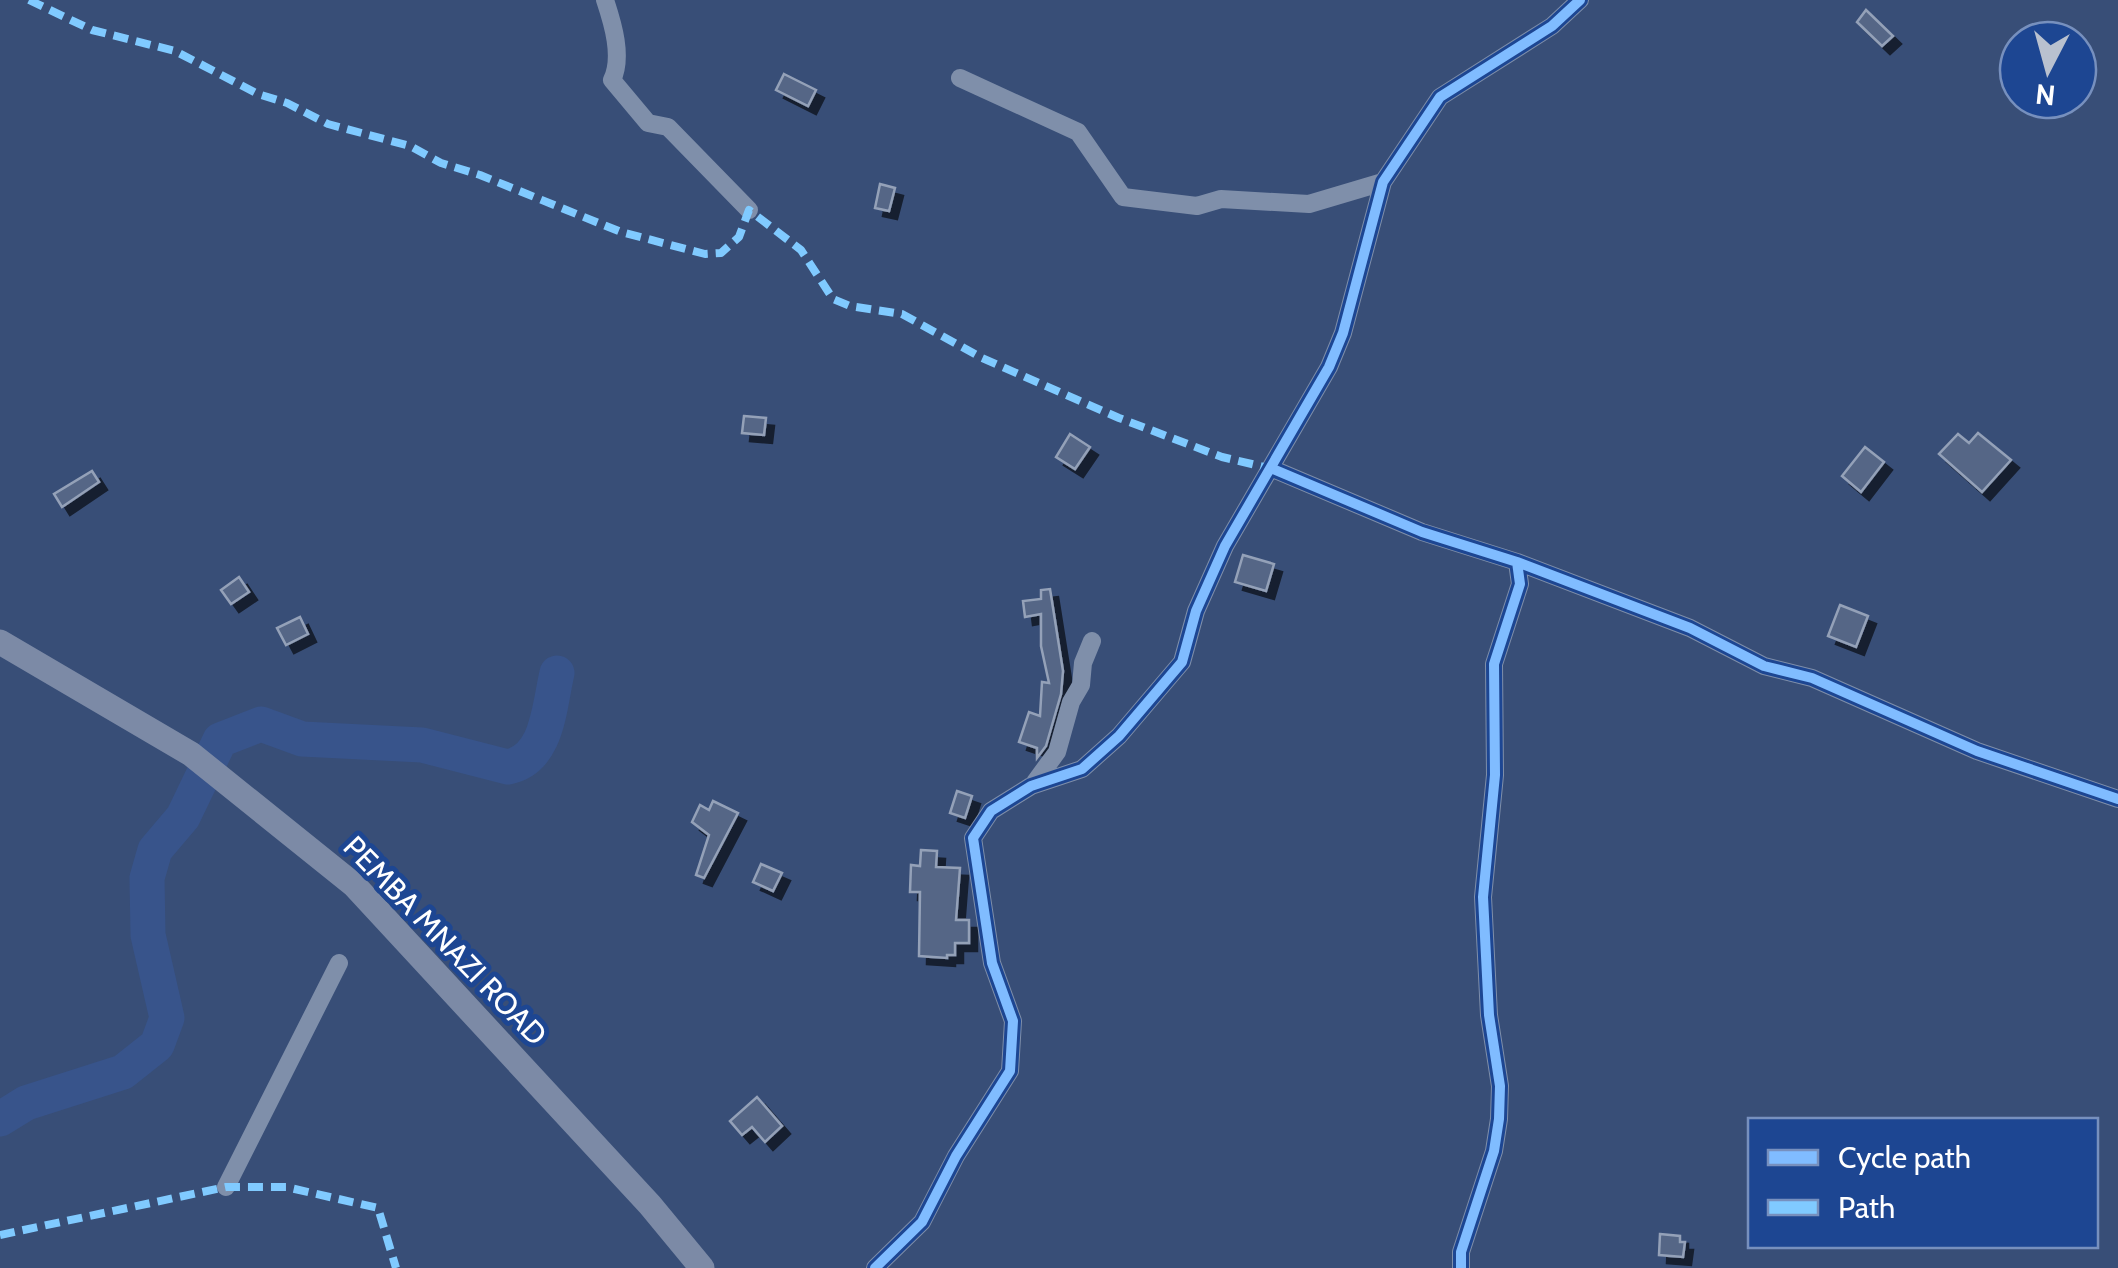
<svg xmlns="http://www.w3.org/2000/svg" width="2118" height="1268" viewBox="0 0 2118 1268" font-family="Cabin,sans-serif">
<defs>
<filter id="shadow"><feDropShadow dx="8" dy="8" stdDeviation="0" flood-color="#0009"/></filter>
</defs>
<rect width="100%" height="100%" fill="#384e77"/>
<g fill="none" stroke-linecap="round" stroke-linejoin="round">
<!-- river -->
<path stroke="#38548b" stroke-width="35" d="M0,1119L26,1103L123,1072L157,1045L167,1018L148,935L147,878L155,850L183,817L220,740L261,724L302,739L422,745L508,767C548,759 549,707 557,673"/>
</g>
<!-- building -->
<path fill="#546686" stroke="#94a1b8" stroke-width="2.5" filter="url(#shadow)" d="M1866,10L1893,36L1882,46L1857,22Z
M784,74L816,90L808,106L776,90Z
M880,184L895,188L889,211L875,208Z
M744,416L766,418L764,435L742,433Z
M1978,433L2011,460L1982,492L1939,454L1958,434L1969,443Z
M1070,434L1090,447L1075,469L1056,457Z
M1865,447L1884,462L1861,492L1842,476Z
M92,471L99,482L62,507L54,494Z
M1243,555L1274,564L1266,591L1235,582Z
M239,577L249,592L231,604L221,590Z
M1050,589L1063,671L1061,694L1046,746L1037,758V748L1019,742L1029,712L1040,716L1042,682L1049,683L1041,646V614L1025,617L1023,601L1041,599V590Z
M1840,605L1868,616L1856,647L1828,636Z
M300,617L308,634L286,645L277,628Z
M957,791L972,796L965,818L950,813Z
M713,801L738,813L704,878L696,875L709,835L692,822L700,805L709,810Z
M921,850L937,851L936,867L960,868L956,920H969V943H955V955H947V958L919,956L920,892H910L911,865L920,866Z
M761,864L782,873L773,891L753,882Z
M757,1097L782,1126L765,1142L752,1127L742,1135L730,1121Z
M1660,1234L1680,1236V1242H1685L1683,1257L1659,1255Z"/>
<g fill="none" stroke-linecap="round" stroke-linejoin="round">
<!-- minor -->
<path stroke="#7f8faa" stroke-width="18" d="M605,0C613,24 623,57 612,80L648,123L668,127L749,210
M960,78L1078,132L1123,197L1197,206L1221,199L1309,204L1383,182
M1273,469L1422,532L1517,562L1690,628L1764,666L1812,678L1977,751L2118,799
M1035,782L1057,752L1071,702L1081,685L1083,663L1092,641
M226,1187L339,963
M875,1268L922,1222L956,1156L1010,1071L1013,1021L992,963L973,838L991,811L1031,786L1082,769L1119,736L1182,662L1196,611L1225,546L1329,367L1343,333L1383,182L1440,97L1552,26L1580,0
M1461,1268V1252L1494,1151L1499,1119L1500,1086L1489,1015L1483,897L1495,775L1494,664L1520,584L1517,562"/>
<!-- secondary -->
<path stroke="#7c8aa6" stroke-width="25" d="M0,642L191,754L354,885L650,1205L702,1268"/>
<!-- quiet -->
<path stroke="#80caff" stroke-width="8" stroke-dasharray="15 8" stroke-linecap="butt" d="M29,0L92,30L175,51L258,94L287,103L328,124L410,146L441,163L480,175L621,232L705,254L721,253L739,237L749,210L801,250L833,299L850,306L902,314L982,358L1119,418L1222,457L1273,469
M0,1235L226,1187H286L378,1208L396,1268"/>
<defs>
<path id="cycleway" d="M1273,469L1422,532L1517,562L1690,628L1764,666L1812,678L1977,751L2118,799
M875,1268L922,1222L956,1156L1010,1071L1013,1021L992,963L973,838L991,811L1031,786L1082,769L1119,736L1182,662L1196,611L1225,546L1329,367L1343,333L1383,182L1440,97L1552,26L1580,0
M1461,1268V1252L1494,1151L1499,1119L1500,1086L1489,1015L1483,897L1495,775L1494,664L1520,584L1517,562"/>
</defs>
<!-- cycleway casing -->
<use href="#cycleway" stroke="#1d4692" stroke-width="16"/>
<!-- cycleway -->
<use href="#cycleway" stroke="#80bcff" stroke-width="10"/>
</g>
<g text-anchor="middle" stroke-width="10" stroke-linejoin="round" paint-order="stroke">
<!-- street labels -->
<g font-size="30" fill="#fff" stroke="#1d4692">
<text transform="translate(445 941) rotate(46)" y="10">PEMBA MNAZI ROAD</text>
</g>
</g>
<!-- legend -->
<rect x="1748" y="1118" width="350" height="130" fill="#1d4692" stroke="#7790be" stroke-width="2.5"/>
<rect x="1768" y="1150" width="50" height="15" fill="#80bcff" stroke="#7790be" stroke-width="2.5"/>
<text x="1838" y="1168" font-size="30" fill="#ffffff">Cycle path</text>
<rect x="1768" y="1200" width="50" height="15" fill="#80caff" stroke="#7790be" stroke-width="2.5"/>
<text x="1838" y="1218" font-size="30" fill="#ffffff">Path</text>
<!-- north arrow -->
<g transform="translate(2048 70) rotate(186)"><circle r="48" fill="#1d4692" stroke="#7790be" stroke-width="2.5"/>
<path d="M0-8L18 38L0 25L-18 38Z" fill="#b9c1cf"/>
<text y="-15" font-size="28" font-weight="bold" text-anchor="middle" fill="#ffffff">N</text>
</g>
</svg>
